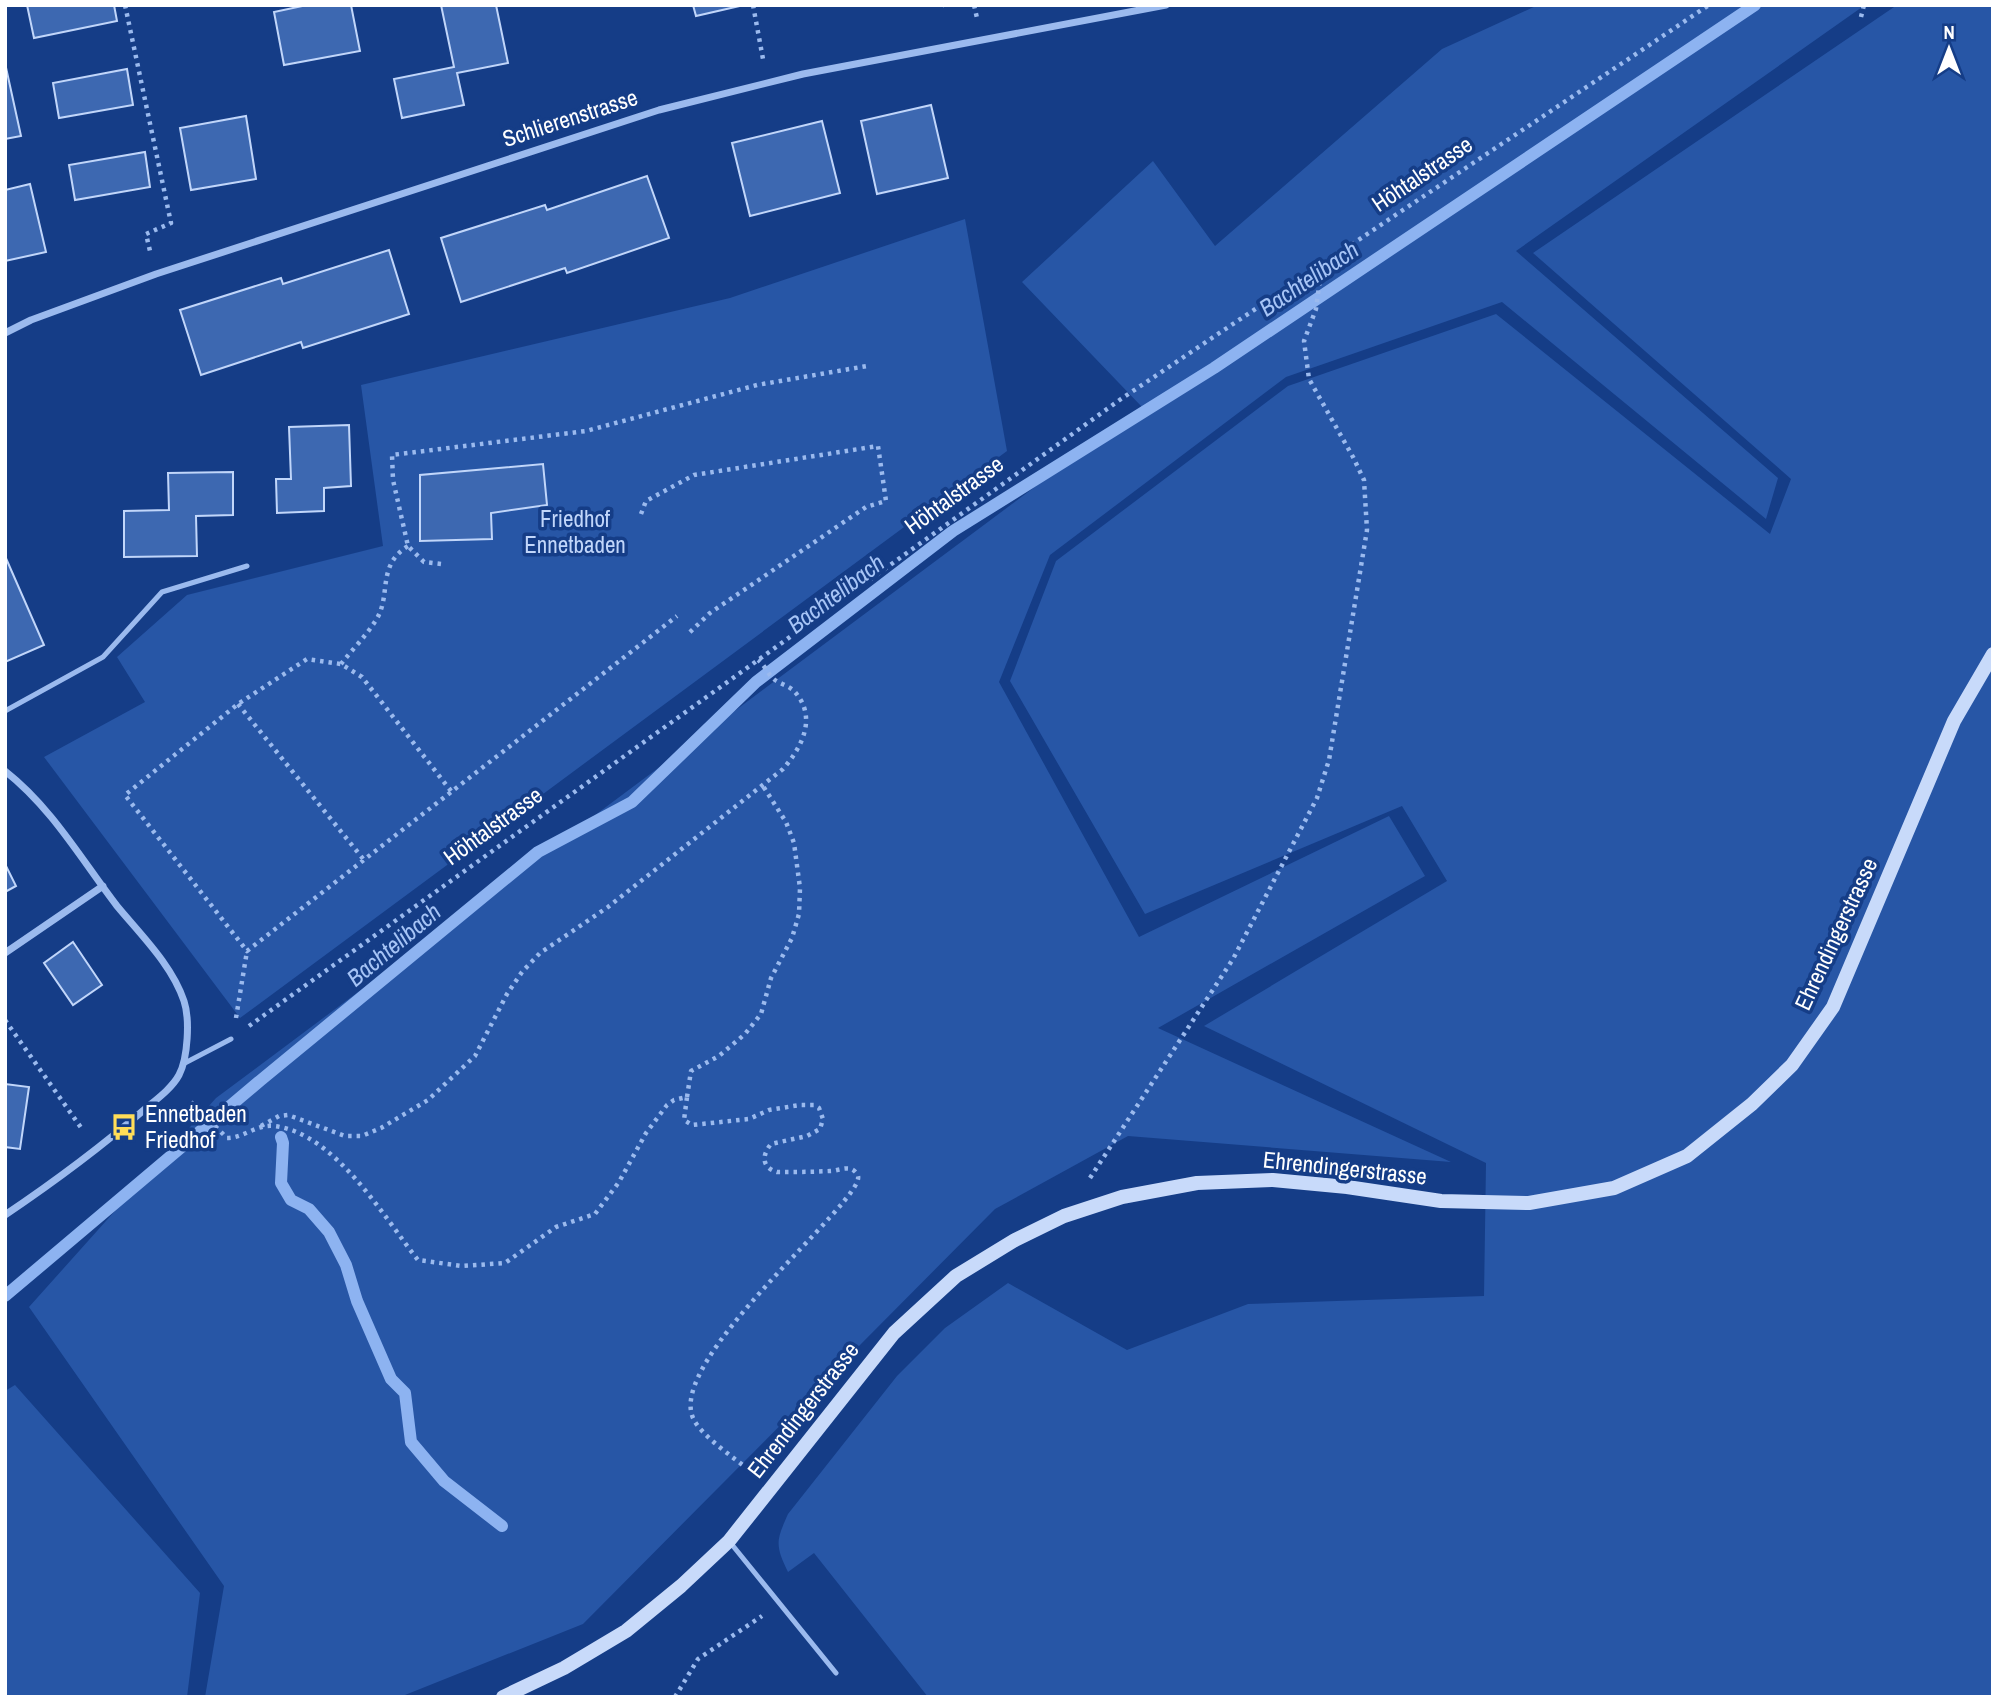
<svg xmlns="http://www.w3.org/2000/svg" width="1998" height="1702" viewBox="0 0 1998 1702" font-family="'Archivo Narrow',sans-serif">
<rect width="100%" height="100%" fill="#153d87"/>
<!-- green -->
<path fill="#2756a6" d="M1538,5H1865L1516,251L1778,478L1766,519L1502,302L1286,377L1050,555L999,682L1139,937L1389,816L1425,876L1158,1028L1451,1162L1128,1136L995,1209L583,1624L400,1697H205L224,1586L29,1307L216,1098L1142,407L1022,282L1153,161L1215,246L1442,49Z
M1897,5H1993V1697H928L814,1553L788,1572C775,1545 776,1541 788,1514L897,1376L945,1328L1008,1283L1127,1350L1248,1304L1484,1296L1486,1163L1204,1026L1447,881L1402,806L1145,914L1010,681L1056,561L1288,386L1496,314L1770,534L1791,479L1533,253Z
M965,219L1007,451L240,1018L44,757L145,702L117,657L187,595L383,546L361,385L730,298Z
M15,1385L200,1593L187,1697H5V1391Z"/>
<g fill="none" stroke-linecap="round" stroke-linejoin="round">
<!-- stream -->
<path stroke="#8db3f1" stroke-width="12" d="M281,1137L283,1143L281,1183L291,1200L309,1209L329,1232L346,1265L357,1301L391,1379L405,1393L411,1442L444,1481L502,1526
M5,1296L261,1080L538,852L632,802L756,682L953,531L1214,368L1755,5"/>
</g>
<!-- building -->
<path fill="#3d68b1" stroke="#c1d6fa" stroke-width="2" d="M27,5H114L117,21L34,38Z
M307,5H351L360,51L284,65L274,12Z
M441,5H496L508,63L457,73L464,105L402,118L394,79L454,67Z
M693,5H744L696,16Z
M5,63L21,136L5,139Z
M127,69L133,105L59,118L53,83Z
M931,105L948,178L877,194L861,121Z
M246,116L256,179L191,190L180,128Z
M822,121L840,193L750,216L732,143Z
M145,152L150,187L75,200L69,165Z
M647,176L669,238L567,273L565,268L461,302L441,238L545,205L547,210Z
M30,184L46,252L5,261V190Z
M389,250L409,314L303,348L301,342L201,375L180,310L281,278L283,284Z
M349,425L351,486L324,488V511L277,513L276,479H291L289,427Z
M543,464L547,505L491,513L492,539L420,541V475Z
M233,472V515L196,516L197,556L124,557V511L169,510L168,473Z
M5,556L44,645L5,662Z
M5,864L16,886L5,892Z
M73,942L102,985L73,1005L44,963Z
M5,1084L29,1087L20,1149L5,1147Z"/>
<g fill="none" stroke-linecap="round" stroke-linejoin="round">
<!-- path -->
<path stroke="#9bbaee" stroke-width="4.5" stroke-dasharray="3.5 5" stroke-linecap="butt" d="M125,5L171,223L146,234L150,251
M753,5L763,59
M943,5H944
M974,5L977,18
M1861,17L1864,5
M641,514L646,501L694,475L878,446L886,501L866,507L710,613L689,633
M441,564L424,562L408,546L393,480L392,455L586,431L757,385L867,366
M341,664C352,650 366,636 376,620C392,595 376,566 408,546
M238,704L364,860
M451,791L362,677L341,664L307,659L238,704L125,795L247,951L677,616
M236,1018L247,951
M5,1020L82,1129
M249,1026L1121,399L1709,5
M687,1097L691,1071L719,1056L745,1034L761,1014L771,978L792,938L799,914L800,888L794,843L786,822L763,786
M191,1102L227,1138C244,1138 256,1124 274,1126C335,1133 383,1216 418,1260L462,1266L505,1263L556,1227L595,1214L619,1182L646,1133L667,1105L674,1100L687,1097L684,1120L692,1125L749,1119L769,1110L800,1105H814L819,1108L823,1119L820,1129L807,1136L771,1144C762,1155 761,1167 777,1172C794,1172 812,1172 830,1171C836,1171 845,1167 851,1169C854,1170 857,1173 858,1176C865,1201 662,1361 694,1420C703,1437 733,1457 749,1470
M261,1126L279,1116L288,1115L345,1136H362L381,1128L428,1100L475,1056L507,994L522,972L540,953L608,907L783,769C802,747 818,717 794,691C789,686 781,684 775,680C768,675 765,665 758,660
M1090,1178L1233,959L1317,798L1329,760L1367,530L1364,480L1353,457L1309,379L1304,341L1316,309L1322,264
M675,1697L698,1659L762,1616"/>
<!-- service -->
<path stroke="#9bbaee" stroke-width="5" d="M5,711L103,657L162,592L247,566
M183,1064L231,1039
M729,1541L836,1673"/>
<!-- minor -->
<path stroke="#9bbaee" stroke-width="7" d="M5,333L31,320L156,274L659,110L803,74L1166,5
M5,771C52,808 81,859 117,906C141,935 172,965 184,1001C190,1019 188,1058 179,1075C172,1088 157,1099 145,1109C101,1147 54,1182 5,1215
M5,953L103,886"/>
<!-- secondary -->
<path stroke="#c8dafa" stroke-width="14" d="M503,1697L564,1668L626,1631L681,1586L729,1541L894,1333L956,1276L1015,1240L1064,1216L1122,1197L1197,1183L1273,1180L1347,1187L1441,1201L1529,1203L1614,1188L1687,1156L1752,1104L1792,1065L1833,1007L1954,721L1993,654"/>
</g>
<!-- icons -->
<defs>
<symbol id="bus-bare" viewBox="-9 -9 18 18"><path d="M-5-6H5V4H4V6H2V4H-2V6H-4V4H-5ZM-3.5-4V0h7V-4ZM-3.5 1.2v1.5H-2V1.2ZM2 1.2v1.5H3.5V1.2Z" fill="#ffdd58" stroke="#153d87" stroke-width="2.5" paint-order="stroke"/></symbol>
</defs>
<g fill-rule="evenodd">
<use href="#bus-bare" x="105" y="1108" width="38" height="38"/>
</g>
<g text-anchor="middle" stroke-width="7" stroke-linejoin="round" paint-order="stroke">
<!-- street labels -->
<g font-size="23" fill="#fff" stroke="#153d87">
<text transform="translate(570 118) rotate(-18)" y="8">Schlierenstrasse</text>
<text transform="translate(1422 174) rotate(-34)" y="8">Höhtalstrasse</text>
<text transform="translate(954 495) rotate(-36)" y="8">Höhtalstrasse</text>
<text transform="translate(493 826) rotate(-36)" y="8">Höhtalstrasse</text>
<text transform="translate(1836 934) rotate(-65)" y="8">Ehrendingerstrasse</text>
<text transform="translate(1345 1168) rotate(6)" y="8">Ehrendingerstrasse</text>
<text transform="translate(803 1410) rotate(-52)" y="8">Ehrendingerstrasse</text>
</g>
<!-- park labels -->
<g font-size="23" fill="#c1d6fa" stroke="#153d87">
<text x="575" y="527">Friedhof<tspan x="575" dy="26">Ennetbaden</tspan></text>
</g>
<!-- poi labels -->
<g font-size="23" fill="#fff" stroke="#153d87" text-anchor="start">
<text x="145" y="1122">Ennetbaden<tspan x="145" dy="26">Friedhof</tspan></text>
</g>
<!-- water labels -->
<g font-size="24" font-style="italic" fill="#a6c4f6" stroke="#153d87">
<text transform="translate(1309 279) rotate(-34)" y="8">Bachtelibach</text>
<text transform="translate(836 594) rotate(-37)" y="8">Bachtelibach</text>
<text transform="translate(394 945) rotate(-40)" y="8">Bachtelibach</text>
</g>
</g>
<!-- border -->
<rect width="1998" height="1702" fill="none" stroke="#ffffff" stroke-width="14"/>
<!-- north arrow -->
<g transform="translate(1949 49)" stroke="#153d87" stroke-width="5" paint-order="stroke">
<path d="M0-5L12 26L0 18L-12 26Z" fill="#ffffff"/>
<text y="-10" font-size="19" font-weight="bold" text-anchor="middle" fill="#ffffff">N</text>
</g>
</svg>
